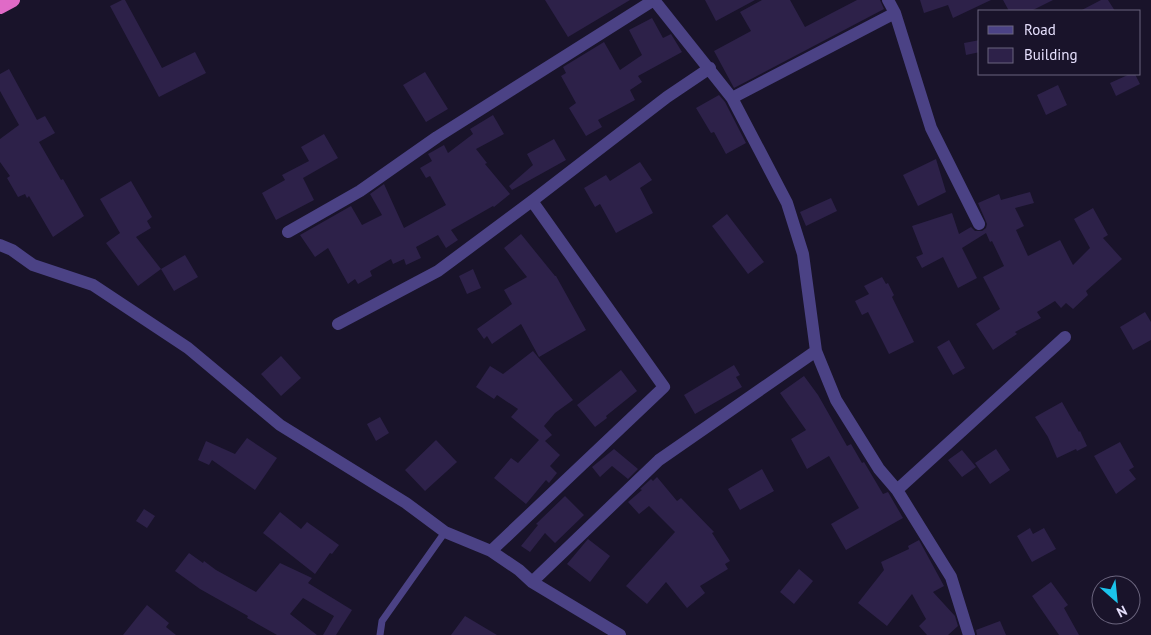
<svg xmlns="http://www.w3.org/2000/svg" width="1151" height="635" viewBox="0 0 1151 635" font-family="'PT Sans',sans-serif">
<rect width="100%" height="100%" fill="#19132a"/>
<!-- building -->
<path fill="#2d2149" d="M122,0H125L162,68L195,52L206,73L159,97L110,6Z
M545,0H630L568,37Z
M705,0H755L716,21Z
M762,0H790L805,27L857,0H880L884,9L734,88L714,51L751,31L740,12Z
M920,0H991L953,18L948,5L924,13Z
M1003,0H1053L1031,11H1009Z
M1101,0H1108L1115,11H1080Z
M652,18L663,38L671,34L682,52L638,76L642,82L630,90L635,100L598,120L602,127L586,136L569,108L576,103L561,76L566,73L563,67L604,42L620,70L642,55L629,30Z
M980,40V52L966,55L964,43Z
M9,69L37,120L45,116L55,133L39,142L61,180L63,179L84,216L53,237L29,196L27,198L25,194L18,197L7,178L10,176L0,162V139L19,125L0,91V74Z
M425,72L448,109L426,122L403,85Z
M1130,74H1135L1140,84L1116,96L1110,83Z
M1058,85L1067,105L1046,115L1037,95Z
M719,95L725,102L746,143L726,154L714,132L711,133L696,108Z
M493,115L504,134L476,149L487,163L485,164L510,194L494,207L493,206L451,230L458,240L446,248L438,235L416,247L421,258L406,265L404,259L393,264L391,259L370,271L372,276L358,284L355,279L348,284L328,248L315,257L300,235L351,206L362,225L382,215L370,194L384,184L404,228L446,205L430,176L426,178L420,168L432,161L428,154L444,145L448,153L473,134L470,129Z
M324,134L338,158L303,178L314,200L276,220L262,193L285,180L282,175L309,161L301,147Z
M554,139L566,160L512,190L509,186L533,165L527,154Z
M936,159L946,192L918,206L903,175Z
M640,162L652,180L640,188L653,213L616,233L600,204L595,207L584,188L606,175L610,181Z
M131,181L152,217L147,221L151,228L136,237L161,269L138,286L106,243L120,233L100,199Z
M1030,192L1034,203L1015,208L1024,226L1016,230L1028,256L1060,240L1073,265L1090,248L1074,219L1093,208L1108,235L1103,238L1122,259L1086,291L1088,295L1073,309L1066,303L1061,308L1055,301L1037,312L1041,318L1015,332L1017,334L993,350L976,324L1000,309L983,277L1004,266L992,241L990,242L986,233L962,248L977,278L958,288L943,257L922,268L916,257L923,254L912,226L952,213L959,234L971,227L975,231H982L986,228L987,224L978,203L999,194L1001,200Z
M831,198L837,211L806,226L800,212Z
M727,214L764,262L748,274L712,226Z
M521,234L555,276H556L586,330L539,357L521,324L492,344L487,336L484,339L477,329L512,304L504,290L527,277L504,248Z
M185,255L198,277L174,291L161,269Z
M473,269L481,288L467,294L459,276Z
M882,277L886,284L888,283L894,295L892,297L914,342L889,354L868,312L862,315L855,301L869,294L864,286Z
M1145,312L1151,322V340L1133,350L1120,327Z
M949,340L965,368L953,375L937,347Z
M533,351L573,400L555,413L544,426L552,435L545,441L560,455L550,466L557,473L549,483L546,480L526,504L494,478L511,458L518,463L539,440L511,417L518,409L497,395L494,399L476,387L490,366L503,374Z
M281,356L301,378L281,396L261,374Z
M734,365L740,375L736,377L742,387L695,414L684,395Z
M621,370L637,391L606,416L607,418L595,427L577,405Z
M804,376L818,395L847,446L851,444L862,463L864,462L883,494L888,492L903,518L846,550L831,524L859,508L829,456L807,469L791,439L806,430L780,393Z
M1062,402L1079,432L1080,431L1087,446L1077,451L1076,449L1057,458L1048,437L1035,417Z
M380,417L389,433L376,441L367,424Z
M247,438L277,458L255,490L212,460L209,465L198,460L206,441L235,454Z
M436,440L457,462L425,491L405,470Z
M1120,442L1134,467L1129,470L1136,479L1116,494L1094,456Z
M614,449L638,469L628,479L612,466L600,477L592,467Z
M996,449L1010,470L990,484L975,463Z
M962,450L976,467L962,477L948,460Z
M762,469L774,491L740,510L728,489Z
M657,477L677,501L681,498L714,532L712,533L730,561L725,564L728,569L700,586L705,593L687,608L666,582L647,604L626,586L675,532L649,506L639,514L628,502L642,490L640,489L651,479L653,481Z
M565,496L584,515L555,543L545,533L530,552L521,546L538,525L536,524Z
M144,509L155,516L147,528L136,521Z
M280,512L301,529L307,522L339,545L332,554L330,553L315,574L263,533Z
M1030,528L1033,534L1044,528L1056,549L1032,562L1017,536Z
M588,539L610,556L590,582L567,564Z
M919,540L944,586L933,592L955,616L958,626L948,635H927L919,626L926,619L912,594L887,626L858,603L884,570L881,562L909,549L908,546Z
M189,553L203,563L204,561L216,570L256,592L280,563L312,578L308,583L352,610L336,635H323L334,616L303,598L290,614L317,635H277L247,618L248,616L200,589L175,571Z
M799,569L813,581L794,604L780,592Z
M1051,582L1068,605L1064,608L1079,635H1059L1032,596Z
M147,605L169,623L166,627L176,635H123Z
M465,616L497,635H451Z
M1000,621L1006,635H977L976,630Z"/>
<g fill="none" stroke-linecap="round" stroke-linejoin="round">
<!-- service -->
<path stroke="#4b4285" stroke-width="7" d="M380,635L382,621L445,532"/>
<!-- minor -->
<path stroke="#4b4285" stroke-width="12" d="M654,0L732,98L787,203L803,254L816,351L836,400L879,469L897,490L951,577L969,635
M888,0L895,13L931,128L979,224
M732,98L895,13
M288,232L360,191L437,137L654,0
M0,245L12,250L33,265L93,285L188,348L280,425L406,503L445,532L491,551L519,570L532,582L620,635
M338,324L438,271L532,201L667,97L710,68
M897,490L1065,337
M491,551L664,387L532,201
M532,582L659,460L816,351"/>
<!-- trunk -->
<path stroke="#e06ac7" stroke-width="14" d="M0,7L13,0"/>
</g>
<!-- legend -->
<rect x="978" y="10" width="162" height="65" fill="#19132a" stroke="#6b657e"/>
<rect x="988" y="26" width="25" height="8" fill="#4b4285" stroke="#6b657e"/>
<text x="1024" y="35" font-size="15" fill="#e5dffc">Road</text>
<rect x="988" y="48" width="25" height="15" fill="#2d2149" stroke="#6b657e"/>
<text x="1024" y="60" font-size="15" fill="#e5dffc">Building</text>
<!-- north arrow -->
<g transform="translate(1116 600) rotate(153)"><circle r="24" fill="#19132a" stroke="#6b657e"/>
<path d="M0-4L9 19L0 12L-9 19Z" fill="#1bc4ec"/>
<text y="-8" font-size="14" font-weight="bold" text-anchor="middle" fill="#e5dffc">N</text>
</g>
</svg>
